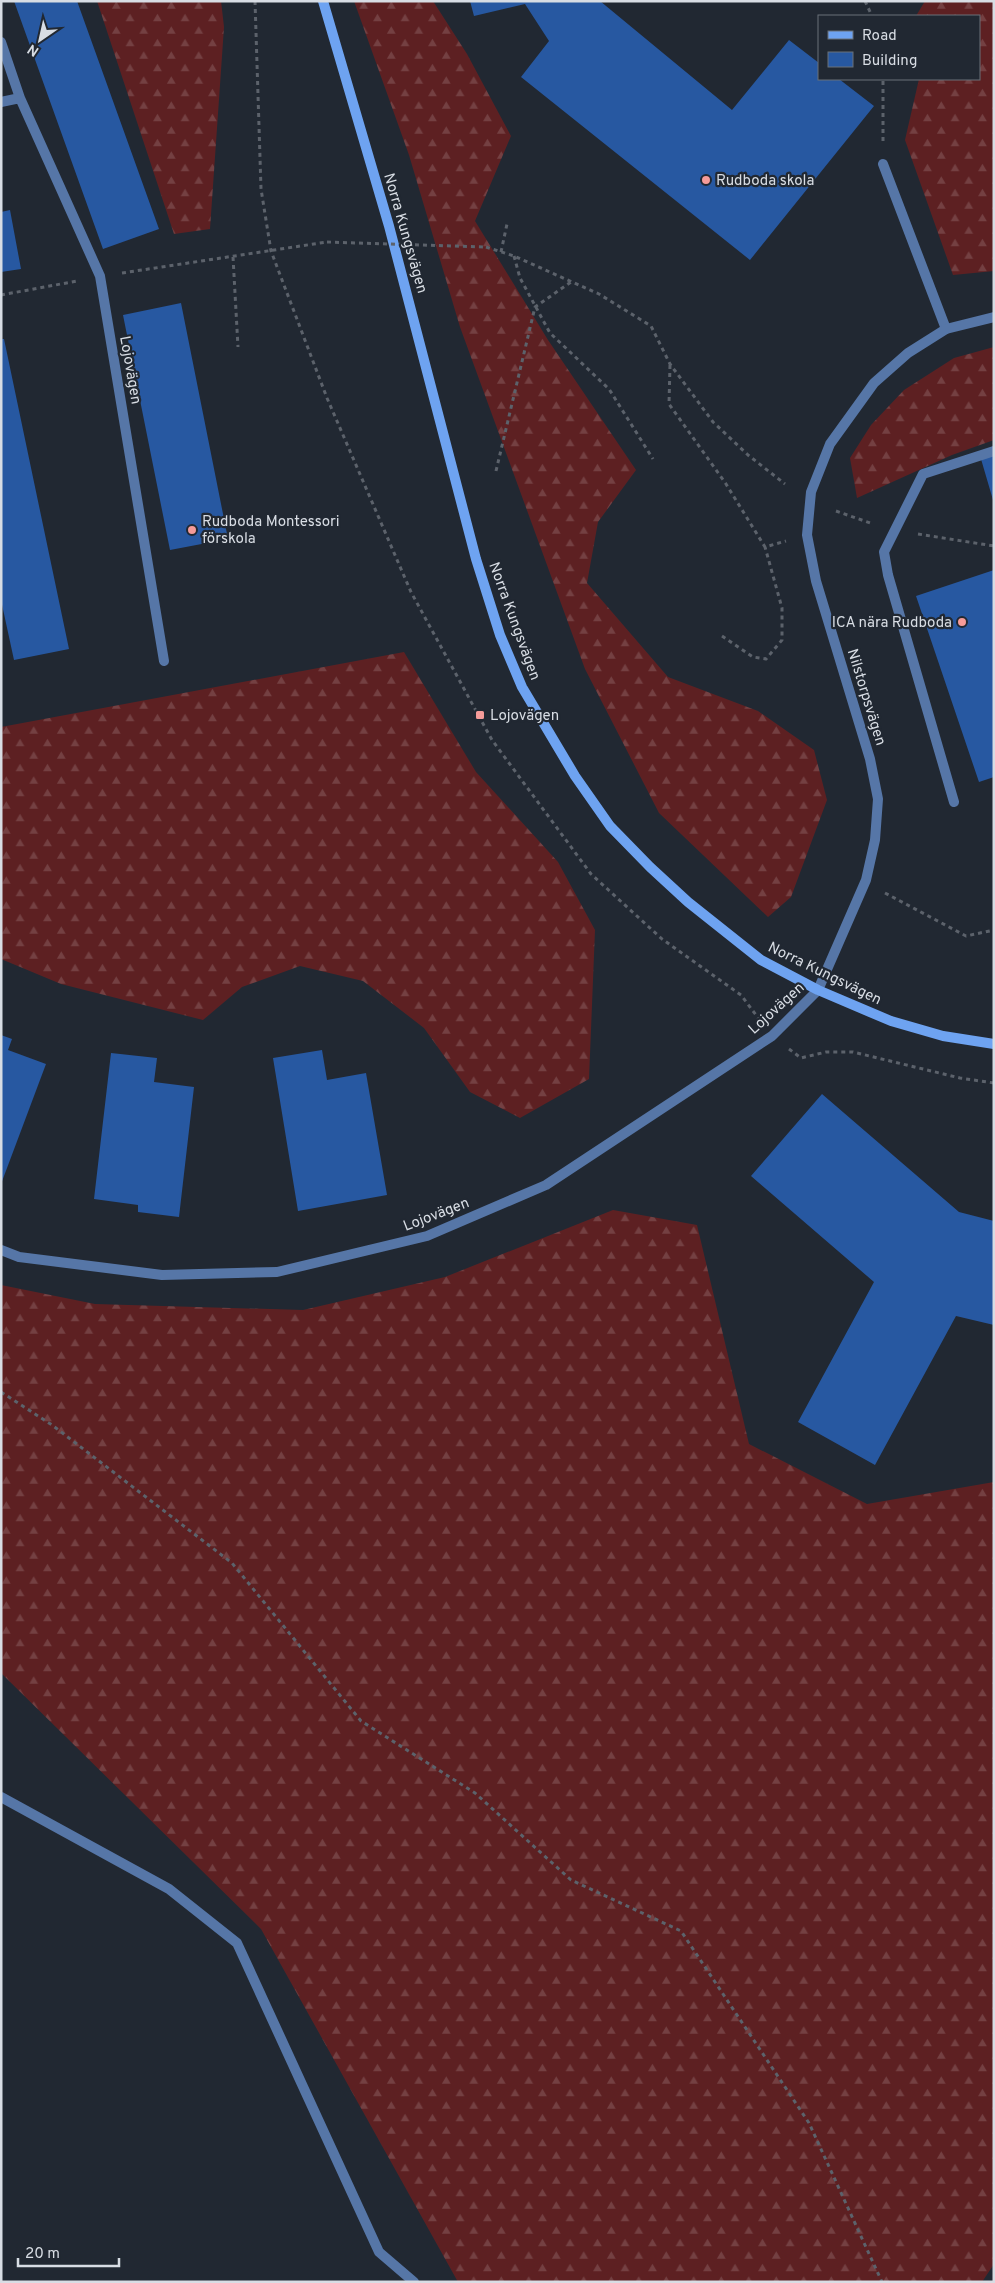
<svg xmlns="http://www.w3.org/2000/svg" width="995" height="2283" viewBox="0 0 995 2283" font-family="Overpass,sans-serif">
<defs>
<pattern id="forest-firs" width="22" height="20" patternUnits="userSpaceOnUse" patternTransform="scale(1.25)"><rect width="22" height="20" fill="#5d2022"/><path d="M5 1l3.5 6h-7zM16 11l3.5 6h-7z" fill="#744042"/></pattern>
</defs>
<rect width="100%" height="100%" fill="#212832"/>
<!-- forest -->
<path fill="url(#forest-firs)" d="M97,1H221L224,27L210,229L174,234Z
M354,1H433L467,54L511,136L475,221L548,340L636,470L598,522L587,583L668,677L758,711L814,750L827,800L791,897L768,917L659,813L585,669L460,327L409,155Z
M925,1H994V271L953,275L905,140L919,79H979V16H916Z
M994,347V440L952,455L857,498L850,458L871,425L904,390L954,358Z
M404,652L476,772L558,862L595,930L589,1079L520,1118L470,1092L424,1028L363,981L300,966L242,987L203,1020L61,984L1,959V727Z
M613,1210L697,1225L749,1444L867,1504L994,1482V2264L982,2282H458L261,1929L1,1673V1285L95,1304L303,1310L445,1277Z"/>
<!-- building -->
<path fill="#2758a1" d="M14,1H77L159,229L103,249Z
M470,1H600L732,110L789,40L819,63V79H839L874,106L750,260L521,77L549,41L525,4L474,16Z
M10,210L21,269L1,272V212Z
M181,303L228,539L170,550L123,315Z
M1,339H4L69,649L14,660L1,600Z
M994,455V500H993L981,459Z
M994,570V777L979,782L916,596Z
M1,1035L12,1039L8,1050L46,1064L1,1184Z
M322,1050L327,1080L366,1073L387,1195L298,1211L273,1058Z
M111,1053L157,1058L154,1082L194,1087L179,1217L138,1212V1205L94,1199Z
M822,1094L959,1212L994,1221V1325L956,1316L875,1465L798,1422L874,1282L751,1176Z"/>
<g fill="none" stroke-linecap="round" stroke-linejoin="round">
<!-- path -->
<path stroke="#5c626b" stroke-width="3" stroke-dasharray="4 4" stroke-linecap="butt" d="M255,1L261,189L271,251L327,398L411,592L492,740L591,874L662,939L741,995L759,1019
M865,1L872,16
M883,141V79
M486,247L514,256L599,294L651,326L670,364L713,422L748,455L785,484
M501,252L507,224
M514,256L520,278L550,333L609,389L653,459
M233,257L238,347
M122,273L327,242
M1,295L77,281
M670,365L669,404L726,484L765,547L786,541
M496,471L535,307L571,282
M836,511L873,524
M918,534L994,546
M722,636L753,657L766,659L782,640V608L765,547
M885,893L966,936L994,930
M789,1049L801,1058L826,1052H853L960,1078L994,1083
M1,1392L52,1425L232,1563L361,1721L475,1793L571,1880L681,1931L809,2123L882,2282"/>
<!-- lane -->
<path stroke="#5676a7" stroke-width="10" d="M883,164L946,329
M954,802L888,575L884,552L923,474L994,451
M1,1797L169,1889L237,1943L379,2252L414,2282"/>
<!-- street -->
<path stroke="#5676a7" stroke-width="10" d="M1,42L20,98L100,276L164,661
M1,102L20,98
M1,1250L19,1257L162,1275L277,1272L427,1236L546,1185L772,1036L818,990L866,880L875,840L878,799L870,759L816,581L807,535L811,492L830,444L874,383L908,353L946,329L994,317"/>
<!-- secondary -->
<path stroke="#6ea3f1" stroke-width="10" d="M323,1L389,226L476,559L500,635L522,687L575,776L610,826L650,867L688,902L761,960L818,990L891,1021L943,1036L994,1044"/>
<!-- path-bridge -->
<path stroke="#5c626b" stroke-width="3" stroke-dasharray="4 4" stroke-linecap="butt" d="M327,242L486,247"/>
</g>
<!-- markers -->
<g fill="#f59b99" stroke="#212832" stroke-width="2">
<circle cx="706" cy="180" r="5"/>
<circle cx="192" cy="530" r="5"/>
<circle cx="962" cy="622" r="5"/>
<rect x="475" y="710" width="10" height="10" rx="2.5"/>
</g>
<g text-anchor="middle" stroke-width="4.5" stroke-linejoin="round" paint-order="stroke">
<!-- poi labels -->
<g font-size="15" fill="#d8dde4" stroke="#212832" text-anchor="start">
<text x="716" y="185">Rudboda skola</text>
<text x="202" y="526">Rudboda Montessori<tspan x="202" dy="17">förskola</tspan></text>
<text x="952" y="627" text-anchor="end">ICA nära Rudboda</text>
<text x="490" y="720">Lojovägen</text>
</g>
<!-- street labels -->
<g font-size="15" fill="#d8dde4" stroke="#212832">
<text transform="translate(406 233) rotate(74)" y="5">Norra Kungsvägen</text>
<text transform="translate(131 370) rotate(80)" y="5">Lojovägen</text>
<text transform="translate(515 621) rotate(70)" y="5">Norra Kungsvägen</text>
<text transform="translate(867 697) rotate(73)" y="5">Nilstorpsvägen</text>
<text transform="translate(825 973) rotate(26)" y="5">Norra Kungsvägen</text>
<text transform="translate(776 1008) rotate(-42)" y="5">Lojovägen</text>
<text transform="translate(436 1214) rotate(-21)" y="5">Lojovägen</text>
</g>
</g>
<!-- border -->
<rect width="995" height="2283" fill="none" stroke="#d8dde4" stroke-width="5"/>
<!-- legend -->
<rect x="818" y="15" width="162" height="65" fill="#212832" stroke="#6a7079"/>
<rect x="828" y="31" width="25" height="8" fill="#6ea3f1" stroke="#6a7079"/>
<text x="862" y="40" font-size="15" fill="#d8dde4">Road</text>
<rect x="828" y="52" width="25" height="15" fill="#2758a1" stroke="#6a7079"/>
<text x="862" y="65" font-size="15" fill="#d8dde4">Building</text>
<!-- north arrow -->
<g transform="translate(40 40) rotate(214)" stroke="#212832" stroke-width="4" paint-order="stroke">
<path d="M0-4L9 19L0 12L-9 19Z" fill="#d8dde4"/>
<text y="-8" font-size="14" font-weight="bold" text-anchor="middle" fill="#d8dde4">N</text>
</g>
<!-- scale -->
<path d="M18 2258v8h101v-8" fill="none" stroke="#d8dde4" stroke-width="2.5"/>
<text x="25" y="2258" font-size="15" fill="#d8dde4" stroke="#212832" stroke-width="4" paint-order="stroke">20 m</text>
</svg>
